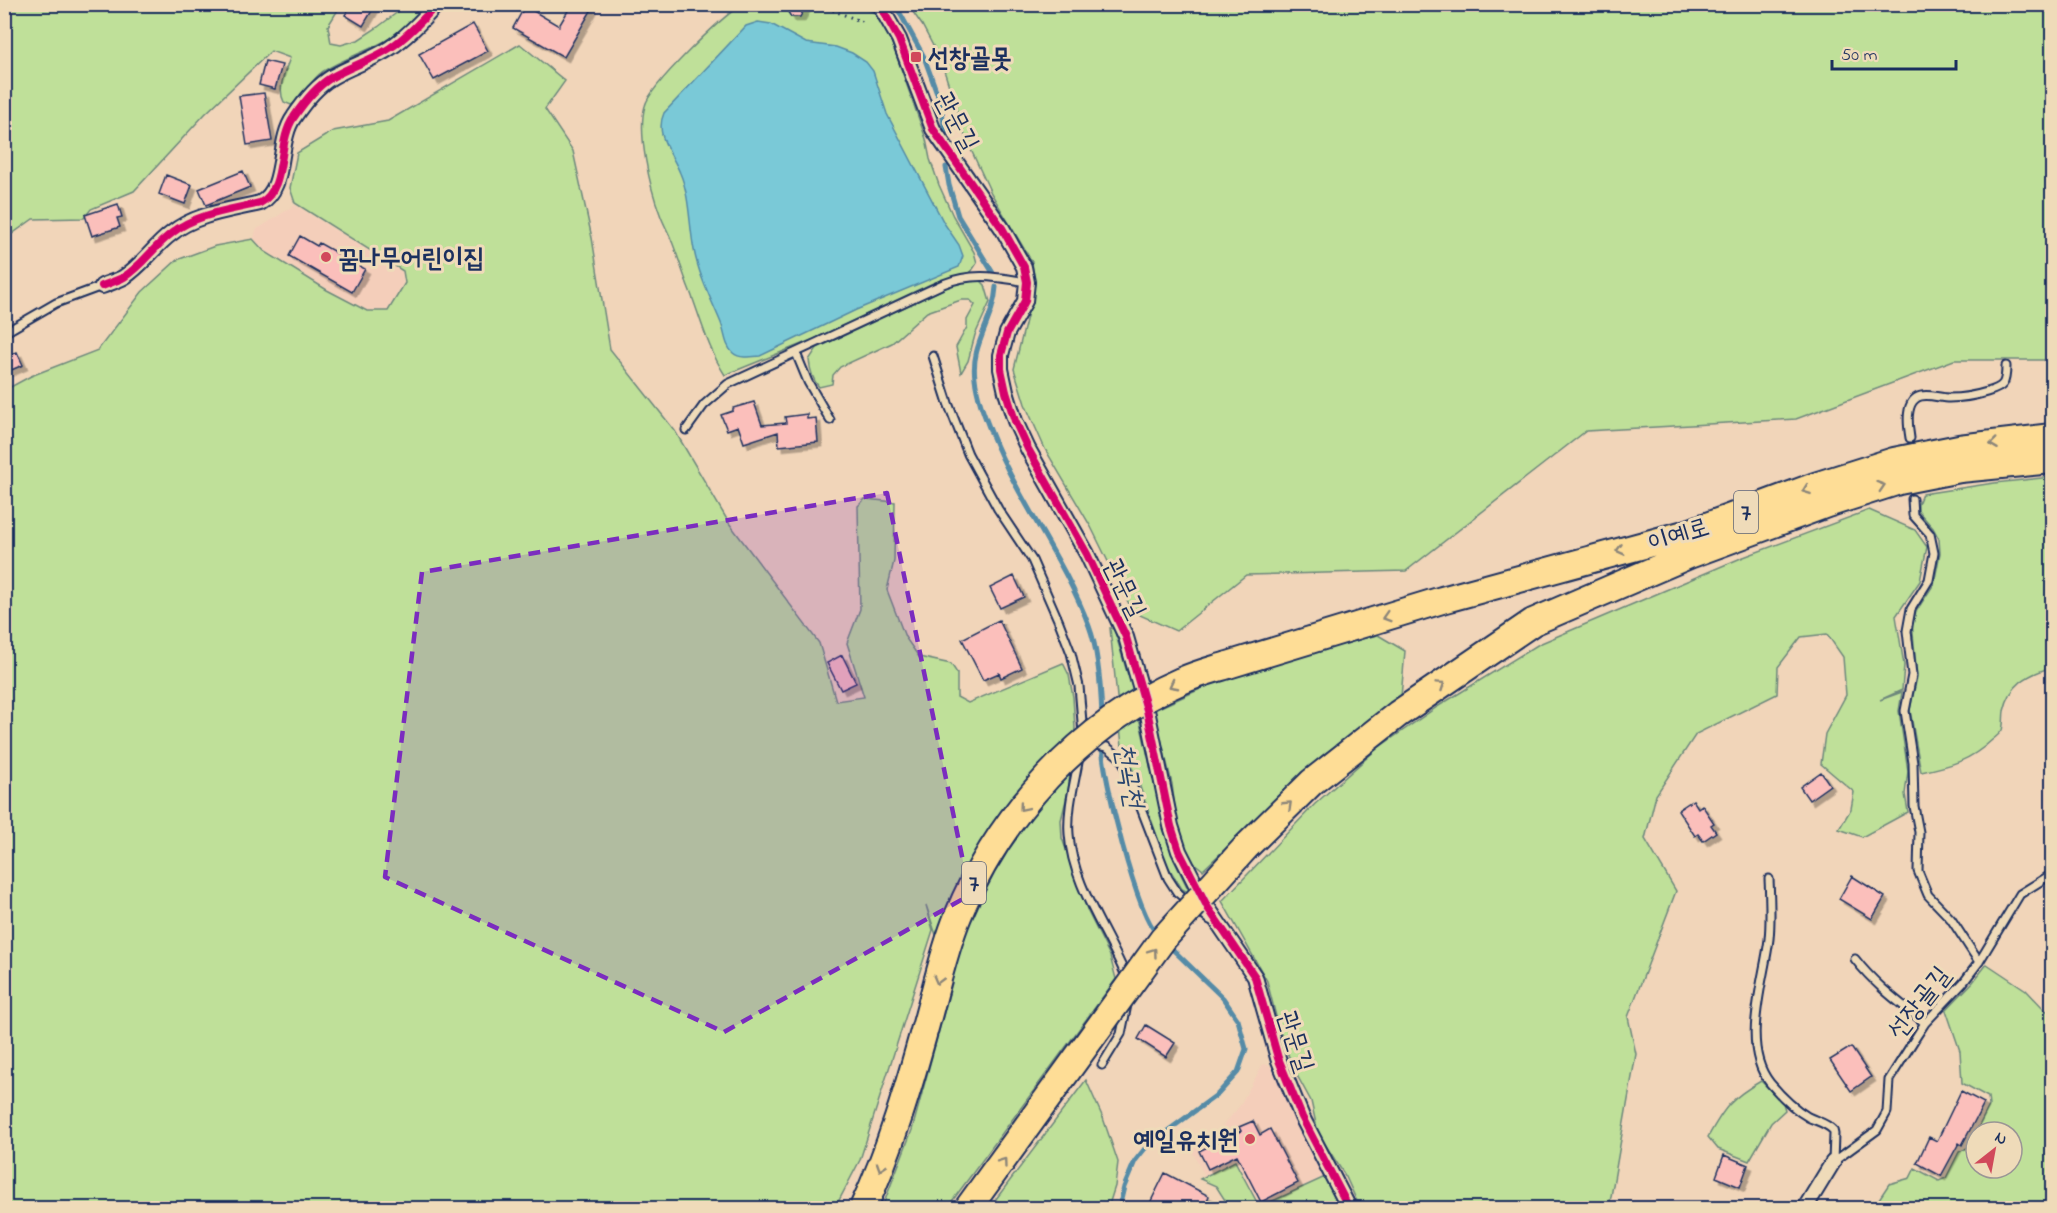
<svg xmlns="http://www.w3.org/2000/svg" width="2057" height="1213" viewBox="0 0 2057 1213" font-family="'Indie Flower','Poor Story',sans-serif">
<defs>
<filter id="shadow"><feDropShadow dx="4.5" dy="4.5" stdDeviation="0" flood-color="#0004"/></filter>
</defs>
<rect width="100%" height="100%" fill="#f1d5b9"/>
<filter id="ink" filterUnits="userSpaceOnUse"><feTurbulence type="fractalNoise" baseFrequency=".0167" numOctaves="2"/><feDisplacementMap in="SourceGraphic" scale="12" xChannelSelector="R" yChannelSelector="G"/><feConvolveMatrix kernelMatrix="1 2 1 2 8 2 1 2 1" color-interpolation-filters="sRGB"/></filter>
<g filter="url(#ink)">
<!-- built -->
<path fill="#f4ceba" d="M295,205L402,272L403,283L387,311L367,310L328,289L265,250L254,238L256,230Z
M1263,1064L1275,1067L1298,1127L1325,1174L1341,1208H1261L1236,1160L1205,1176L1188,1143L1220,1129L1239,1107Z"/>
<!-- green -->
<path fill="#bfe099" stroke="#6d887c" stroke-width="1.5" d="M5,5H341L328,26L331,43L341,45L358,40L378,27L407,5H425C401,44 357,50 322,72C310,80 302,101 291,105L284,102C277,89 285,71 290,58L271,51L205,114L134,191L91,209L84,218L33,219L5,239Z
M741,5H858L875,13L888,32L926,139L930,159L939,185L953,216L974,252L977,263L971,272L933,283L814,339L725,375C708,349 701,320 690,291C683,274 678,256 671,239C668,231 663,223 660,214C650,188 637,133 645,106C650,85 721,18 741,5Z
M908,5H2052V360H1954L1796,419L1586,431L1406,571L1246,575L1176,631L1133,612L1091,527L1045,449L1025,404L1014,369L1035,284L1032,262L991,193L966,139L941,61L922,25Z
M520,44L565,81L545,109L573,151L592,238L610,349L675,431L729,523L819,643L836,701L864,697L847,643L860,609L858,506L865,499L895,502L894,561L887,590L905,637L919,657L951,664L957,673V697L968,703L1063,663L1069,675L1073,697L1075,728L1068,792L1061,820L1062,838L1088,912L1110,956L1116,979L947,1208H882L912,1130L952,983L926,905L933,930L860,1160L835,1208H5V390L31,376L98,350L142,292L177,260L215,246L253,239L264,251L327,290L367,311H388L405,283L403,271L295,203L290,188L297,153L333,131L388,121Z
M969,280L981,281L985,285L990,302L975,335L968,361L961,373L956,347L967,327V320L975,305L970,300H961L927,312L892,343L840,367L833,375L832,384L819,387C812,379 810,370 809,360L817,348L956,283Z
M2052,477V667C2027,675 2010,684 2004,711C2003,717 2004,724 2002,730C2000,734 1996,737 1992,740C1970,761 1950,766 1921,772L1910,710L1917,677L1912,622L1917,610L1934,584L1940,553L1939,539L1933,528L1918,511V504L1922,494L1994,483Z
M1869,510L1915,530L1927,547L1920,581L1896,616L1904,665L1902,690L1880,700L1902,692L1899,711L1908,771L1905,794L1908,812L1862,837L1839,829L1851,809L1854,792L1821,764L1825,734L1846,695L1843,657L1827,634L1801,637L1778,667L1777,694L1696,734L1656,795L1645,839L1676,891L1628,1017L1636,1054L1609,1208H1360L1346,1177L1318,1133L1311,1101L1293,1068L1280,1032L1267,981L1222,901L1315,804L1378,748L1437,707L1539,644L1741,558Z
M1110,628L1114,629L1133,692L1162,817L1174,860L1190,893L1182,889L1167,865L1138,781L1122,746Z
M1378,635L1405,651L1401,697L1323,755L1203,870L1189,859L1177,824L1172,784L1154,710L1229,676L1287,656Z
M1987,964L2026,990L2045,1010L2052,1014V1208H1873L1889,1184L1910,1178L1915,1168L1939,1181L1946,1178L1959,1152L1969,1147L1976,1132V1168H2012V1132H1976L1989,1106L1988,1097L1962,1083L1960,1051L1946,1010L1973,982Z
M1086,1080L1103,1118L1118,1162L1115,1186L1108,1208H999L996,1199Z
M1761,1081L1783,1103L1785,1110L1771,1123L1749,1161L1718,1149L1708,1137C1724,1108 1731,1098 1761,1081Z
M1235,1161L1260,1208H1230L1216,1186L1200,1179Z
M1325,1177L1340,1208H1265L1264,1205Z"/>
<!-- water -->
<path fill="#7ac9d7" stroke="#548ba7" stroke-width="1.5" d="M758,22L771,24L806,43L836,47L852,53L866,62L873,71L887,114L944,223L959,245L963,256L959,267L856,310L760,356C751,357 740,359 733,353C725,346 725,333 721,323C711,299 699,276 694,250C689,225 690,196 680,173C672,153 654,135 664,113L746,26Z"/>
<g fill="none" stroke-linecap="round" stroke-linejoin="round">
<!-- stream -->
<path stroke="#548ba7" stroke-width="5" d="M895,4L924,57L941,104L946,139
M946,167L949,185L958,216L993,273
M996,287C994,321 970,345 975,378C977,398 985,417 992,435C1019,502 1064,559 1089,626C1099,652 1101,689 1102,717
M1102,744C1103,778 1136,913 1158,935
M1119,1208L1124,1187L1135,1161L1147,1146L1218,1094L1238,1072L1246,1049L1238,1020L1223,998L1167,944"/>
</g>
<!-- building -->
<path fill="#fbbfbb" stroke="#1b2f5e" stroke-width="1.5" filter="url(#shadow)" d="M352,4H376L363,26L345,15Z
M572,4H583L592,9L564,57L513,28L525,6L559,26Z
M783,4H807L800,17H791Z
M473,24L488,51L434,80L419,54Z
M265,61L282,65L275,89L259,85Z
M264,93L272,141L247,145L239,96Z
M243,171L250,187L206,205L199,189Z
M166,175L192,185L185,204L159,194Z
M118,204L122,217L117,218L120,227L92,236L85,215Z
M300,236L317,246L319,243L365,269L352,292L289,256Z
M17,352L23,365L4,373V358Z
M754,402L762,425L786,423L785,417L807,414V419L816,418L818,442L779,446L778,432L744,443L738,426L727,430L721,415L733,411V408Z
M1014,576L1024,597L1000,608L990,588Z
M999,620L1022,668L1001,678L999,673L983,680L962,639Z
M842,655L856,683L841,690L827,663Z
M1821,772L1830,785L1809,800L1800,787Z
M1693,800L1698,808L1702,805L1714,823L1711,825L1716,832L1703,841L1698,834L1695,836L1678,810Z
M1852,876L1885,897L1872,919L1839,899Z
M1146,1025L1175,1043L1166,1057L1138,1039Z
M1851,1047L1871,1077L1851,1091L1830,1060Z
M1961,1091L1984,1103L1962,1145L1959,1143L1941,1176L1917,1163L1929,1137L1937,1141Z
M1253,1121L1260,1135L1270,1129L1298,1183L1261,1202L1237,1155L1208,1169L1199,1151L1241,1131L1239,1127Z
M1724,1155L1748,1165L1740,1187L1716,1177Z
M1165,1173L1209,1196L1203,1209H1147Z"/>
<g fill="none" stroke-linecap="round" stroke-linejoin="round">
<defs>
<path id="lane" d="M4,333L56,303L102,286
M796,353L808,382L830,420
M933,356L948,403L968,454L998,509L1032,560L1059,622L1071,653L1079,686L1083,734
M686,430L704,405L728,384L943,284C973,272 996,277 1027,282
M1910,438C1908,426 1904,400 1921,396C1930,394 1940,398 1949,398C1962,398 1974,396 1987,392C2004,387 2006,384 2006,366
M1912,499L1913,515L1930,534L1934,553L1929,580L1911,609L1907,631L1912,675L1905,711L1913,763L1914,806L1919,832L1918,871L1928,895L1951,919L1979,962
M1091,744L1107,747L1122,759L1168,878L1177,892L1210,920
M1079,757C1075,781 1067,809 1069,834C1072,885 1109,933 1127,979
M1769,879C1770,899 1771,920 1769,939C1764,982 1740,1046 1770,1083C1781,1096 1794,1109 1808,1117C1816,1121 1826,1123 1833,1130L1834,1134L1833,1162
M1855,959C1875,985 1900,1003 1925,1023
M1102,1065L1121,1034L1127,1005
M1833,1162L1877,1130L1887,1112L1889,1080L1916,1037L1925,1023L1963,983L1979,962L2020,894L2052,874"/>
<path id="street" d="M879,4L899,39L933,129L1002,228L1024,267L1027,282L1025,301L1007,333L1001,355V369L1006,392L1015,421L1028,449L1087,554L1126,637L1147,710L1171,826L1179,851L1208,908L1255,977L1278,1058L1302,1117L1349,1208
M102,286C109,283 117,281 124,277C142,266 154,246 172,233C195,214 231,210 260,203C288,188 276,142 294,117C304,102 317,86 332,77C351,66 372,60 390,48C408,36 422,21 437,4
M1805,1208L1833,1162"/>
<path id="highway" d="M1228,665L1442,600L1688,533L1815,486L1894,461L1959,448L2052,437
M1247,846L1312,782L1398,714L1533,622L1689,555L1827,504L1899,481L1960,469L2052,460"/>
</defs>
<!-- lane casing -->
<use href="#lane" stroke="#1b2f5e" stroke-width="11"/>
<!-- street casing -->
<use href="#street" stroke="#1b2f5e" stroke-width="18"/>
<!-- highway casing -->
<use href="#highway" stroke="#1b2f5e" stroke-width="30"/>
<!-- path -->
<path stroke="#1b2f5e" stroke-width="3" stroke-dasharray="1.5 4.5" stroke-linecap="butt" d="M816,4L863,22"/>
<!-- lane -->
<use href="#lane" stroke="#efdbb9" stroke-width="7"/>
<!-- street -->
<use href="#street" stroke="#efdbb9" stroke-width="14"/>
<!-- highway -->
<use href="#highway" stroke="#fedd96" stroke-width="26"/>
<defs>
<path id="highway-bridge" d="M863,1208C890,1151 909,1086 926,1024C936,988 944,950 958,916C999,816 1081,724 1181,681C1196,674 1212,670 1228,665
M968,1208L1163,939L1247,846"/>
</defs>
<!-- highway-bridge casing -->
<use href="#highway-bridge" stroke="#1b2f5e" stroke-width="30" stroke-linecap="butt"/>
<!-- highway-bridge -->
<use href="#highway-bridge" stroke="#fedd96" stroke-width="26"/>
<defs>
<path id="cycleway" d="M879,4L899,39L933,129L1002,228L1024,267L1027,282L1025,301L1007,333L1001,355V369L1006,392L1015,421L1028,449L1087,554L1126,637L1147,710L1171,826L1179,851L1208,908L1255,977L1278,1058L1302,1117L1349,1208
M102,286C109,283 117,281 124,277C142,266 154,246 172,233C195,214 231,210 260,203C288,188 276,142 294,117C304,102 317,86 332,77C351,66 372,60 390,48C408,36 422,21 437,4"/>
</defs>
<!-- cycleway casing -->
<use href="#cycleway" stroke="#efdbb9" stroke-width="11"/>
<!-- cycleway -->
<use href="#cycleway" stroke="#d6006c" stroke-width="8"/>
</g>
<!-- one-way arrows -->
<defs><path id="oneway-chevron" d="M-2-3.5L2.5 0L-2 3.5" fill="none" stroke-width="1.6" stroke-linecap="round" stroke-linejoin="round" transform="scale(1.5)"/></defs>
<g stroke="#8c867a">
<use href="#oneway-chevron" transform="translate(1994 444) rotate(173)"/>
<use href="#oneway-chevron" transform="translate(1881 486) rotate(-18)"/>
<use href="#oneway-chevron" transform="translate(1806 490) rotate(160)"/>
<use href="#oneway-chevron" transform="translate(1620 550) rotate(165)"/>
<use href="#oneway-chevron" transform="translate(1386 617) rotate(163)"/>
<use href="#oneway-chevron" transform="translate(1173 685) rotate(152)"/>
<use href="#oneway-chevron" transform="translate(1441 685) rotate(-34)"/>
<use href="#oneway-chevron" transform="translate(1288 805) rotate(-44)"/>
<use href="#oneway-chevron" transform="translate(1023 807) rotate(130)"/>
<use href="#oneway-chevron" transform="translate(1153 952) rotate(-54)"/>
<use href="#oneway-chevron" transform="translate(938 980) rotate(105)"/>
<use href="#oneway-chevron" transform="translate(1003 1162) rotate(-54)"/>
<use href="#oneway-chevron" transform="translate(881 1167) rotate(108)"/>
</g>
</g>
<!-- marked area -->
<path fill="#7b2cbf" fill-opacity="0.2" stroke="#7b2cbf" stroke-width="4.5" stroke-dasharray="12 8" stroke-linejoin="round" d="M887,493L970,895L724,1032L385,877L422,572Z"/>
<!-- markers -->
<g fill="#d1495b" stroke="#efdbb9" stroke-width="2">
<rect x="910" y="51" width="12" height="12" rx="3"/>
<circle cx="326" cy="257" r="6"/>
<circle cx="1250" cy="1139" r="6"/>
</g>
<g text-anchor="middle" stroke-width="6" stroke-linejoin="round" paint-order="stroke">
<!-- shield labels -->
<g fill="#efdbb9" stroke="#5b6379" stroke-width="1.5">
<rect x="1734" y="491" width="24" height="42" rx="4.5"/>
<rect x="962" y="862" width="24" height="42" rx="4.5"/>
</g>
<g font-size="24" font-weight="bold" fill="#1b2f5e">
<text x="1746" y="520">7</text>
<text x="974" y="891">7</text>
</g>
<!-- poi labels -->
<g font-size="26" font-weight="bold" fill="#1b2f5e" stroke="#efdbb9" text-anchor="start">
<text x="928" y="66">선창골못</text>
<text x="338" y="266">꿈나무어린이집</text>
<text x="1238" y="1148" text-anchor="end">예일유치원</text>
</g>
<!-- street labels -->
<g font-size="26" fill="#1b2f5e" stroke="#efdbb9">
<text transform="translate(958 121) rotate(62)" y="9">관문길</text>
<text transform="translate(1678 534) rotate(-17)" y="9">이예로</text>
<text transform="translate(1126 588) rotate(64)" y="9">관문길</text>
<text transform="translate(1918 1002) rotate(-52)" y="9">선장골길</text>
<text transform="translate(1297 1041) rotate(72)" y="9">관문길</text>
</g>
<!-- water labels -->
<g font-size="27" font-style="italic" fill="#294670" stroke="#efdbb9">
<text transform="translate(1130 775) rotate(80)" y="9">천곡천</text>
</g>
</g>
<!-- margin -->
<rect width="2057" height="1213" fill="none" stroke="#efdbb9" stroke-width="24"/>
<rect x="12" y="12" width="2033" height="1189" fill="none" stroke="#1b2f5e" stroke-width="2" filter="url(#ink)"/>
<!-- north arrow -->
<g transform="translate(1994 1150) rotate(31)"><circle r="28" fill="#efdbb9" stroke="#9a9695" stroke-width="1.5"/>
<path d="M0-4.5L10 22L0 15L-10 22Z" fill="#d1495b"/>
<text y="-9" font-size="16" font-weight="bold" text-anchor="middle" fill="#1b2f5e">N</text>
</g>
<!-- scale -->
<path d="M1832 60v9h124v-9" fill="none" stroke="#1b2f5e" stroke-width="3"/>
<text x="1841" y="60" font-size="18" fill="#1b2f5e" stroke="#efdbb9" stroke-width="4.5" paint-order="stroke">50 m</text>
</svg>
